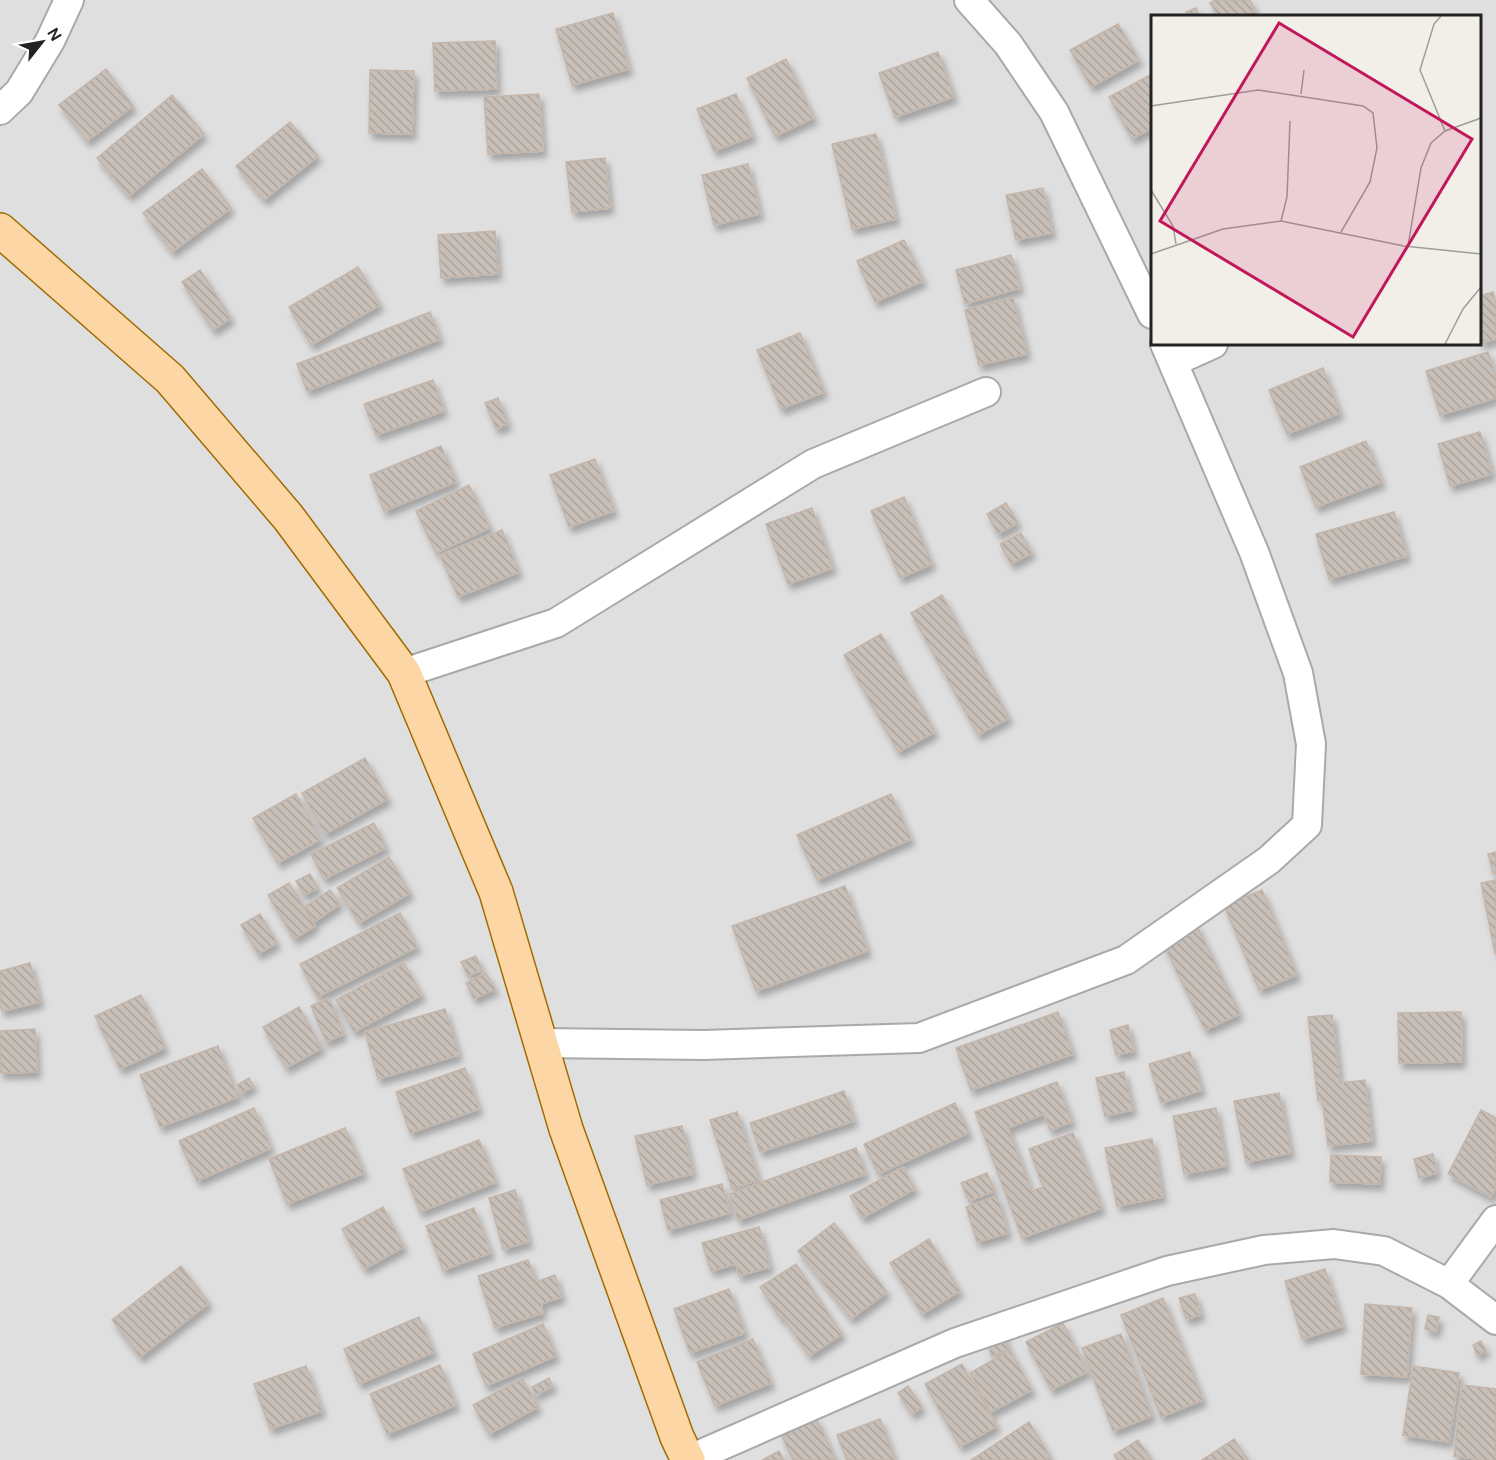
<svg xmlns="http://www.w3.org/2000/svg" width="1496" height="1460" viewBox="0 0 1496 1460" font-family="'DM Sans',sans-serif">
<defs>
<pattern id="building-back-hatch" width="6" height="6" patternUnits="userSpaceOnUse" patternTransform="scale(1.5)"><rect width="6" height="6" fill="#c7bfb8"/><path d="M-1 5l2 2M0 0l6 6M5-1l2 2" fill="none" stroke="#aba49e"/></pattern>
<filter id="shadow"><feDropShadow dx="3.5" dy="6" stdDeviation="3" flood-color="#0004"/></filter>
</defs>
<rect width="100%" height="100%" fill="#f2efe9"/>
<!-- residential -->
<path fill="#e0dfdf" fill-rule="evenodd" d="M0,0H1496V1460H0ZM1152,16H1480V344H1152Z"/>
<!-- building -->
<path fill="url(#building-back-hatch)" stroke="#c4b6ab" stroke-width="1.5" filter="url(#shadow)" d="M1215,0H1250L1255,10L1244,16H1218L1210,3Z
M1196,8L1199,16H1188L1186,12Z
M613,13L629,69L572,85L556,29Z
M1118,24L1139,60L1091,87L1070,50Z
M495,41L497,89L435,91L433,43Z
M938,52L954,97L895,117L879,73Z
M786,59L814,118L775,136L747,78Z
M106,69L133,106L87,141L59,105Z
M370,70L414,71L412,134L369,133Z
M1152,74V128L1132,139L1109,97Z
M539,94L543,151L488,154L484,97Z
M736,94L753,136L714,151L697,109Z
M172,95L204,134L129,196L97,158Z
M290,122L318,156L264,200L236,166Z
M876,134L896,219L852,229L832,144Z
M605,158L610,208L572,212L566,162Z
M748,164L760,214L714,225L702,175Z
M202,169L231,208L172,252L143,213Z
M1043,188L1052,233L1016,240L1006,195Z
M495,231L498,274L441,278L438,235Z
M904,240L923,281L875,302L857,261Z
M1011,255L1020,288L965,304L956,270Z
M358,267L380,305L311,345L289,307Z
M200,270L231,318L213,330L182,282Z
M1493,292L1496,305V339L1480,343V296Z
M1013,298L1027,354L979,365L965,310Z
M430,312L440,339L307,391L297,364Z
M800,333L824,392L781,409L757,350Z
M1488,352L1496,377V398L1440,415L1426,371Z
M1323,368L1340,413L1287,434L1269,390Z
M433,380L444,411L376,435L364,404Z
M498,398L508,424L496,429L485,403Z
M1480,432L1492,474L1450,486L1438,444Z
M1366,441L1382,482L1316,507L1300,467Z
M441,446L456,482L384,511L370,475Z
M595,459L614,511L569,527L550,475Z
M469,485L490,528L436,553L416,511Z
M904,497L932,564L900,578L871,511Z
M1006,503L1018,523L998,534L987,514Z
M812,508L833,568L788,584L766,524Z
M1394,512L1407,556L1329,579L1316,534Z
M502,530L519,572L458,597L440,555Z
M1021,533L1032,553L1011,564L1000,544Z
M942,595L1009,718L978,735L911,613Z
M881,634L935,732L898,752L844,655Z
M365,758L388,799L325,834L302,793Z
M296,794L321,839L278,863L253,818Z
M891,794L911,839L817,880L797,835Z
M374,823L386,848L324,879L311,854Z
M1496,852V873H1493L1488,854Z
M389,857L410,893L359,923L337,888Z
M310,874L318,888L304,895L296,881Z
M1496,880V953H1495L1481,883Z
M289,883L315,926L294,939L268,895Z
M845,886L868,951L756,991L732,926Z
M330,890L340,904L314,922L304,907Z
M1262,890L1297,975L1259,990L1224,905Z
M400,913L417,947L317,997L300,964Z
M260,914L277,943L258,954L241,925Z
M1196,924L1240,1014L1205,1030L1162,941Z
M476,956L482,970L468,976L461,962Z
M30,963L40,1002L2,1011L0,1005V971Z
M404,963L422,995L354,1032L336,1000Z
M486,973L495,989L474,999L466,983Z
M141,995L165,1048L120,1069L95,1016Z
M329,998L344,1034L326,1042L311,1006Z
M299,1007L322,1048L286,1068L263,1027Z
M445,1009L459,1055L378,1079L365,1032Z
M1058,1012L1073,1054L971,1090L956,1048Z
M1461,1012L1462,1062L1399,1063L1398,1013Z
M1332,1015L1340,1083L1365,1080L1372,1141L1328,1146L1322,1099L1318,1100L1308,1017Z
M1128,1025L1134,1051L1116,1055L1110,1030Z
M35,1029L37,1072L0,1073V1031Z
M218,1046L238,1097L160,1127L140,1075Z
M1190,1052L1202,1090L1161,1103L1149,1064Z
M465,1068L479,1109L410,1133L396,1092Z
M1124,1072L1133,1110L1105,1116L1096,1078Z
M249,1078L254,1086L242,1093L237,1085Z
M1057,1082L1072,1122L1050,1130L1044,1114L1008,1128L1032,1191L1043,1187L1029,1149L1073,1133L1102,1208L1022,1238L975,1112Z
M844,1091L854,1121L760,1152L750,1123Z
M1279,1093L1291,1153L1246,1162L1234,1101Z
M955,1103L969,1133L878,1174L864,1144Z
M254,1108L271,1148L197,1181L179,1141Z
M1216,1108L1226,1166L1184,1174L1173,1116Z
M1481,1110L1496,1118V1187L1491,1197L1448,1174Z
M737,1112L759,1180L732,1189L710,1120Z
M682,1126L693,1174L647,1185L635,1136Z
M345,1128L364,1173L287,1204L269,1159Z
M1152,1139L1163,1197L1117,1206L1105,1148Z
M479,1140L496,1182L420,1212L403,1169Z
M856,1148L866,1174L738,1220L729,1194Z
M1433,1154L1437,1173L1419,1178L1414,1159Z
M1331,1155L1381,1157L1380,1184L1330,1182Z
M903,1167L915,1189L862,1218L850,1196Z
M987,1173L995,1191L969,1201L961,1183Z
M722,1184L730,1213L668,1230L660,1200Z
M515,1190L529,1242L503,1249L489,1198Z
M997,1196L1008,1233L977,1242L966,1207Z
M383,1207L404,1247L364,1269L342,1229Z
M474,1208L491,1253L443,1270L426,1226Z
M834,1223L887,1292L851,1319L798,1251Z
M759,1227L770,1267L739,1276L736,1264L711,1271L702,1243Z
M929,1239L960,1291L922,1314L890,1263Z
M528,1260L536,1282L555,1275L562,1297L541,1304L543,1313L495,1328L478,1276Z
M796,1264L842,1334L809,1356L783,1317L781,1319L760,1287Z
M181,1266L209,1303L140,1357L112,1320Z
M1325,1269L1343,1326L1302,1339L1285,1281Z
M729,1289L745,1333L690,1353L674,1309Z
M1195,1294L1201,1315L1186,1319L1179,1298Z
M1163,1298L1203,1400L1161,1417L1121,1315Z
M1365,1304L1412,1308L1407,1377L1361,1374Z
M1428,1315L1439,1317L1436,1332L1425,1329Z
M419,1317L434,1352L359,1384L344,1349Z
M1063,1323L1087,1372L1051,1390L1026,1342Z
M543,1324L556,1356L486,1386L473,1354Z
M1003,1333L1009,1349L992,1356L986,1340Z
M1121,1334L1152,1416L1113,1431L1082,1348Z
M753,1339L771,1383L715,1406L697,1362Z
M1481,1341L1486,1351L1477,1355L1473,1345Z
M1010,1350L1032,1390L991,1412L970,1373Z
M962,1364L997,1426L960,1447L925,1384Z
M440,1365L456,1405L387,1434L370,1394Z
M306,1366L322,1411L270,1429L254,1384Z
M1413,1366L1459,1373L1449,1442L1403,1435Z
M522,1378L538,1407L489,1434L473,1405Z
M549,1378L553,1386L536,1395L532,1387Z
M1462,1385L1496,1389V1460H1484L1454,1456Z
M908,1386L922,1407L912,1414L898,1393Z
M816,1418L836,1460H793L781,1434Z
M880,1419L895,1460H847L837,1435Z
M1029,1422L1050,1456L1045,1460H971Z
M1234,1439L1248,1460H1202Z
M1138,1440L1152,1460H1117L1114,1455Z
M779,1451L784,1460H762Z"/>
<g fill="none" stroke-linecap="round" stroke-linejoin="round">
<defs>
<path id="minor" d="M969,0L1008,44L1054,112L1152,314
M0,110L19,92L50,41L69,0
M1173,362L1213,344
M404,673L556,623L813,464L986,392
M541,1043L704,1045L919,1038L1126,960L1269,860L1307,825L1311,744L1298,673L1254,552L1165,344
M1449,1284L1496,1220
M688,1460L955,1343L1167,1271L1264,1250L1334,1244L1384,1251L1449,1284L1496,1320"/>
<path id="major" d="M0,230L170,379L288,517L404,673L496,892L566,1129L677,1437L688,1460"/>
</defs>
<!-- minor casing -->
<use href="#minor" stroke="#a9a9a9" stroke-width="32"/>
<!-- major casing -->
<use href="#major" stroke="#a06b00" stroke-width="36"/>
<!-- minor -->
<use href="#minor" stroke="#fff" stroke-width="28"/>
<!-- major -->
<use href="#major" stroke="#fcd6a4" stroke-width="33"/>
</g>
<!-- overview -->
<g transform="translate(1151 15)">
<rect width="330" height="330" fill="#f2efe9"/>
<path fill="none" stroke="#9f9d99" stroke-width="1.5" d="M290,1L283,9L269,55L294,116M150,79L153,55M0,91L107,75L212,91L222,98L226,133L219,167L190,217M0,175L22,211L25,229M130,206L136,182L139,106M257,231L270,153L280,128L294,116L330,103M0,239L72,214L130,206L253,231L330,239M294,329L312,294L330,272"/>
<path fill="#c2185b" fill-opacity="0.15" stroke="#c2185b" stroke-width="3" d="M128,8L321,124L202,322L9,206Z"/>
<rect width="330" height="330" fill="none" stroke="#222" stroke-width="3"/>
</g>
<!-- north arrow -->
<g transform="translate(42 42) rotate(59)" stroke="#ffffff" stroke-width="4.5" paint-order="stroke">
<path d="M0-4.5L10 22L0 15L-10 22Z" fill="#222222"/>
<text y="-9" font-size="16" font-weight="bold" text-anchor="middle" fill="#222222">N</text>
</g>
</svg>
